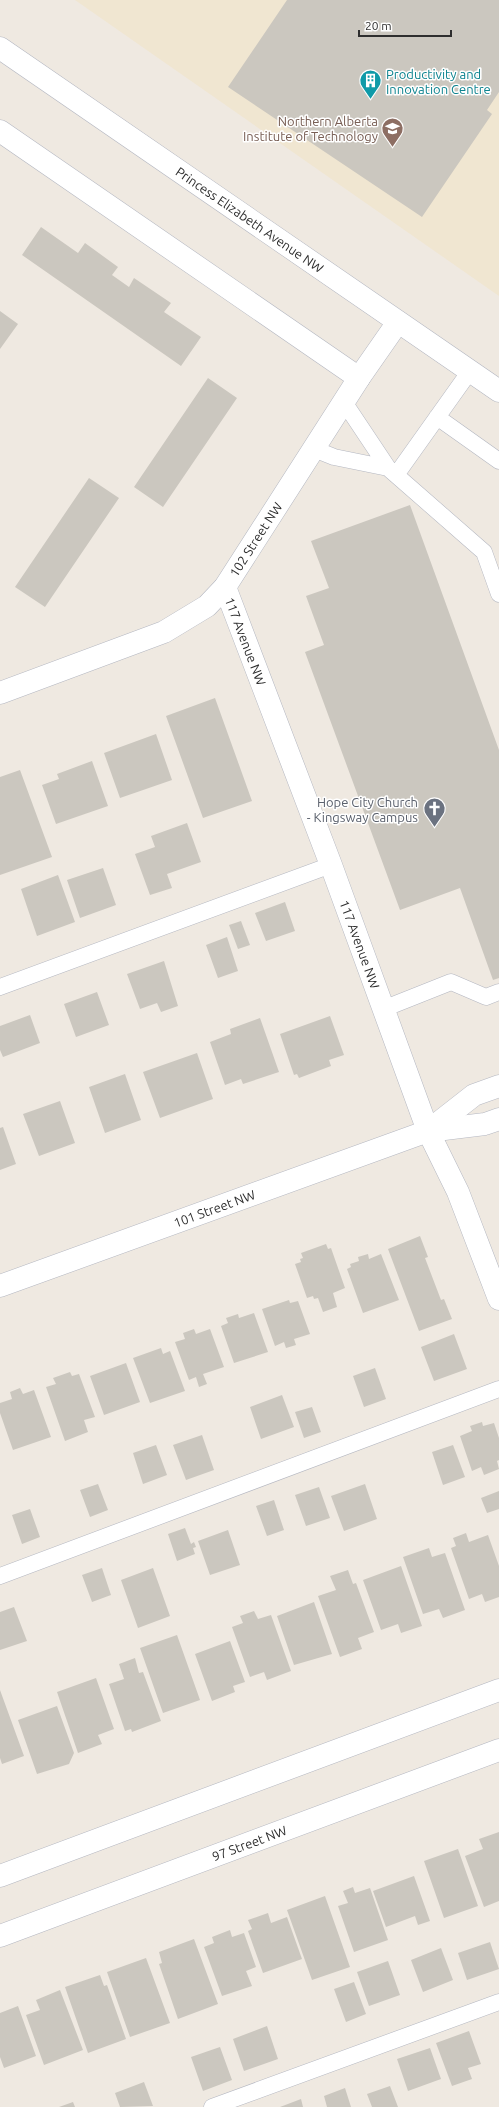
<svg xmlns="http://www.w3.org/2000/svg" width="499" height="2107" viewBox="0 0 499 2107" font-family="Ubuntu,sans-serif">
<rect width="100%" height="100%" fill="#efe9e1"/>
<!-- education -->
<path fill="#f0e6d1" d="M75,0H499V296Z"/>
<!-- building -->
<path fill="#cbc7bf" d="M287,0H499V92L487,110L492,114L422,217L228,87Z
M41,227L78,253L85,243L118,267L112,275L129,287L134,278L171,303L164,312L201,337L181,366L22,255Z
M0,311L18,324L0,349Z
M208,378L237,398L163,507L134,487Z
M89,478L119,498L45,607L15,587Z
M410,505L499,750V978L493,980L460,888L400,910L305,652L324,645L306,596L329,588L311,541Z
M215,698L252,801L203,818L166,716Z
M156,734L172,780L120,798L104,753Z
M92,761L108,806L56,824L42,785L59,779L57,774Z
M20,770L52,857L0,875V777Z
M187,823L201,862L167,874L172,888L150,895L135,854L155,847L151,836Z
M103,868L116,905L80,918L67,880Z
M58,875L75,922L37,936L21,889Z
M285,902L295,931L266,941L255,913Z
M241,921L250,945L238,949L229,925Z
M227,937L238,971L218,978L206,945Z
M164,961L178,1006L161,1012L157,1003L140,1009L127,974Z
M97,992L109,1025L76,1037L64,1004Z
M30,1015L40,1043L3,1057L0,1050V1026Z
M330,1016L344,1055L329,1060L331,1066L299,1078L297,1074L294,1075L280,1034Z
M260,1018L279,1072L243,1084L241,1079L225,1085L210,1042L231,1034L230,1029Z
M197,1053L213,1099L160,1118L143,1072Z
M125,1074L141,1120L105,1133L89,1087Z
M60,1101L75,1143L39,1156L23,1114Z
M3,1127L16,1164L0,1170V1128Z
M420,1236L428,1257L425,1258L441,1300L444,1299L452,1319L419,1331L388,1249Z
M326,1244L328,1249L331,1248L345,1288L333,1293L337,1307L323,1312L318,1298L314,1299L313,1296L307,1298L295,1264L301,1262L300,1259L303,1258L301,1253Z
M368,1254L369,1259L381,1254L399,1300L363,1313L347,1269L351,1267L350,1264L359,1261L358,1257Z
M289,1300L290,1303L298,1301L310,1334L294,1339L296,1345L286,1348L284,1342L275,1346L262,1309Z
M254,1313L268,1352L234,1363L221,1326L228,1323L226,1318L238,1314L239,1318Z
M194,1329L196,1334L210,1329L224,1367L203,1374L207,1384L199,1387L196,1377L189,1380L175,1342L185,1339L183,1333Z
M454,1334L467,1369L434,1381L421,1347Z
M161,1348L163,1354L170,1351L185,1391L150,1403L133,1358Z
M126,1363L140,1402L104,1415L90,1376Z
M375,1368L386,1399L364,1407L353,1376Z
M70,1372L72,1376L79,1374L95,1417L84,1420L88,1432L65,1441L46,1387L56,1384L53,1378Z
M20,1388L23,1394L34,1390L51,1437L13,1450L0,1413V1403L12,1399L10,1392Z
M282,1395L294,1427L261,1439L250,1407Z
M312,1407L321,1432L304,1438L295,1412Z
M482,1422L483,1426L494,1423L499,1438V1460L497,1461L499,1469L484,1475L481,1467L472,1471L460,1436L472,1431L470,1426Z
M202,1435L214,1470L186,1480L173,1445Z
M156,1445L167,1475L143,1484L133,1453Z
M453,1445L465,1477L443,1485L432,1452Z
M98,1484L108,1510L90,1517L80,1490Z
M365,1484L377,1519L344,1531L331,1496Z
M319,1487L330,1518L306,1526L295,1495Z
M499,1491V1509L487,1513L481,1498Z
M274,1500L284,1530L267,1536L256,1506Z
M30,1509L40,1537L22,1544L12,1515Z
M185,1528L191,1544L194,1542L196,1547L193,1548L195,1554L177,1561L168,1534Z
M228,1530L240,1565L210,1575L198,1541Z
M466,1533L469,1542L488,1535L499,1566V1597L485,1602L482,1594L469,1599L451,1548L456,1546L453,1538Z
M429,1548L432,1557L445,1553L465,1610L443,1618L439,1609L423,1614L403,1557Z
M401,1566L422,1626L401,1633L398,1624L381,1630L363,1580Z
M102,1568L111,1595L92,1602L82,1575Z
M153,1568L170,1616L138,1628L121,1580Z
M348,1570L353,1584L356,1583L374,1632L358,1638L362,1649L340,1657L318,1596L336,1590L330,1576Z
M314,1602L332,1654L294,1665L277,1616Z
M14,1607L27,1641L0,1650V1612Z
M254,1611L258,1619L271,1615L291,1671L267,1680L264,1672L250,1677L232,1627L243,1623L240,1616Z
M177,1635L200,1700L163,1713L140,1648Z
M230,1641L245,1682L233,1686L235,1692L212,1701L195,1654Z
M135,1658L139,1673L143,1672L161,1721L132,1732L131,1729L125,1731L109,1684L124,1679L119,1664Z
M96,1678L114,1729L98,1735L102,1744L78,1753L57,1692Z
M0,1690L24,1756L2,1764L0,1758Z
M57,1706L74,1753L69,1764L37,1774L18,1720Z
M499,1832V1901L484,1907L465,1856L483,1849L479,1839Z
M458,1849L478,1906L444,1918L424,1861Z
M414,1876L430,1921L418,1925L415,1916L386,1927L373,1891Z
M353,1887L355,1893L370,1888L388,1940L354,1952L338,1906L348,1903L343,1891Z
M325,1896L350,1967L312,1980L287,1910Z
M268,1913L271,1923L287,1917L302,1959L263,1973L248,1931L252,1929L248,1920Z
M230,1930L232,1937L244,1933L256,1967L246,1971L252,1986L222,1996L204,1947L214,1943L212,1937Z
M194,1939L218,2004L178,2019L159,1964L162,1963L159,1952Z
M490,1942L499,1969L467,1980L458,1953Z
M441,1948L453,1980L423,1992L411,1960Z
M146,1958L170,2023L130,2037L107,1972Z
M388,1961L400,1995L369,2006L357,1972Z
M100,1975L104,1986L107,1985L126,2039L88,2053L65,1987Z
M354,1982L366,2014L346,2022L334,1989Z
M60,1990L83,2050L44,2065L26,2015L40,2010L36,2000Z
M18,2006L36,2056L4,2068L0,2057V2013Z
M267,2026L278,2059L244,2071L233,2039Z
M469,2031L481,2064L468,2068L472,2079L452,2086L436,2043Z
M220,2047L232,2080L203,2091L191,2057Z
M430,2048L441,2079L408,2091L397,2059Z
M144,2082L153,2106L120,2107L115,2093Z
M390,2086L398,2107H372L367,2094Z
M345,2088L351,2107H327L324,2096Z
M301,2099L303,2107H280Z
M73,2102L75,2107H59Z"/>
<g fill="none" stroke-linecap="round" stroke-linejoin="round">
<defs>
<path id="service" d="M344,402L388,468L484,552L499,594
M437,417L499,461
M314,449L334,457L388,468
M396,475L470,371
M0,987L331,865
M383,1009L451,982L486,997L499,992
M0,1576L499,1389
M212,2107L499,2002"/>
<g id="minor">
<path d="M0,131L359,378"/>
<path id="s1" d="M225,587L331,865L428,1131L458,1192L499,1299"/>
<path id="s2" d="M0,693L164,632L207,606L225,587L359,378L398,322"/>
</g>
<g id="tertiary">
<path d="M428,1131L474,1095L499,1086"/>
<path id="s3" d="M0,1286L428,1131L485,1124L499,1119"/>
</g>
<g id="secondary">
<path id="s4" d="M0,48L499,391"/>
<path d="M0,1876L499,1690"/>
<path id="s5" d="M0,1936L499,1750"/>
</g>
</defs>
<!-- service casing -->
<use href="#service" stroke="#b4b7c1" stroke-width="17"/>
<!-- minor casing -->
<use href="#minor" stroke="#b4b7c1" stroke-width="23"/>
<!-- tertiary casing -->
<use href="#tertiary" stroke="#b4b7c1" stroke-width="23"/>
<!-- secondary casing -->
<use href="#secondary" stroke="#b4b7c1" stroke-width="23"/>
<!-- service -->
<use href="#service" stroke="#fff" stroke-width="16"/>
<!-- minor -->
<use href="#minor" stroke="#fff" stroke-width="22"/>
<!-- tertiary -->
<use href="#tertiary" stroke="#fff" stroke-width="22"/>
<!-- secondary -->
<use href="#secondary" stroke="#fff" stroke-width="22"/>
</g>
<!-- icons -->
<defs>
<symbol id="building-pin" viewBox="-11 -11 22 30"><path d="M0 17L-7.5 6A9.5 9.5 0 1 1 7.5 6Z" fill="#0f9aa8" stroke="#fff"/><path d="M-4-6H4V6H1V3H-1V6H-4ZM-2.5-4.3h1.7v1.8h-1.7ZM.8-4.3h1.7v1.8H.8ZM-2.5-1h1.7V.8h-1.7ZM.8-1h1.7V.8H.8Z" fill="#fff"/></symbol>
<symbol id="university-pin" viewBox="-11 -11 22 30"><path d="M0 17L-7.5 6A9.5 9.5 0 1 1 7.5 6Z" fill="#8d6e63" stroke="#fff"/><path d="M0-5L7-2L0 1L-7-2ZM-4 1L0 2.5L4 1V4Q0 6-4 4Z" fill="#fff"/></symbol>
<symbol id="church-pin" viewBox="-11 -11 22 30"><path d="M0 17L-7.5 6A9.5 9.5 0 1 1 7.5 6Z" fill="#6b7280" stroke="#fff"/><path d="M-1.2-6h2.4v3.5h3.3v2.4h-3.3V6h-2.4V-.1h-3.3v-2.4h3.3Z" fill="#fff"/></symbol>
</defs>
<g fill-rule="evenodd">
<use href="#building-pin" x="358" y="68" width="25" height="34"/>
<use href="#university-pin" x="380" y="116" width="25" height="34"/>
<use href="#church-pin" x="422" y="796" width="25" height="34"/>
</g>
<g text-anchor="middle" stroke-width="3" stroke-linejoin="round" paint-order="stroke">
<!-- culture labels -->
<g font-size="13" fill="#0d838f" stroke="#fff" text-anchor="start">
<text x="386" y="79">Productivity and<tspan x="386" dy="15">Innovation Centre</tspan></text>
</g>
<!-- education labels -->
<g font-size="13" fill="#785e54" stroke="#fff" text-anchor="end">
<text x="378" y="126">Northern Alberta<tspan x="378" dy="15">Institute of Technology</tspan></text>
</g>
<!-- street labels -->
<g font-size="13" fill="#2e2e2e" stroke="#fff">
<text dy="5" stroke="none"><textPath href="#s4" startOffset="303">Princess Elizabeth Avenue NW</textPath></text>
<text dy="5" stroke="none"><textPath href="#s2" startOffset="308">102 Street NW</textPath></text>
<text dy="5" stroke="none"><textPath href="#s1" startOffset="58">117 Avenue NW</textPath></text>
<text dy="5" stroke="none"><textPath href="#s1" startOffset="382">117 Avenue NW</textPath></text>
<text dy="5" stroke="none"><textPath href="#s3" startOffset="228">101 Street NW</textPath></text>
<text dy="5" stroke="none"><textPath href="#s5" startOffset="266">97 Street NW</textPath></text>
</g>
<!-- worship labels -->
<g font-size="13" fill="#5b616d" stroke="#fff" text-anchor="end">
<text x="418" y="807">Hope City Church<tspan x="418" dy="15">- Kingsway Campus</tspan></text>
</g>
</g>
<!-- scale -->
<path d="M359 30v6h92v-6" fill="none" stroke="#2e2e2e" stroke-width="2"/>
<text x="365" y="30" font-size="12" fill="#2e2e2e" stroke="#ffffff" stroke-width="3" paint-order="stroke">20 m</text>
</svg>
